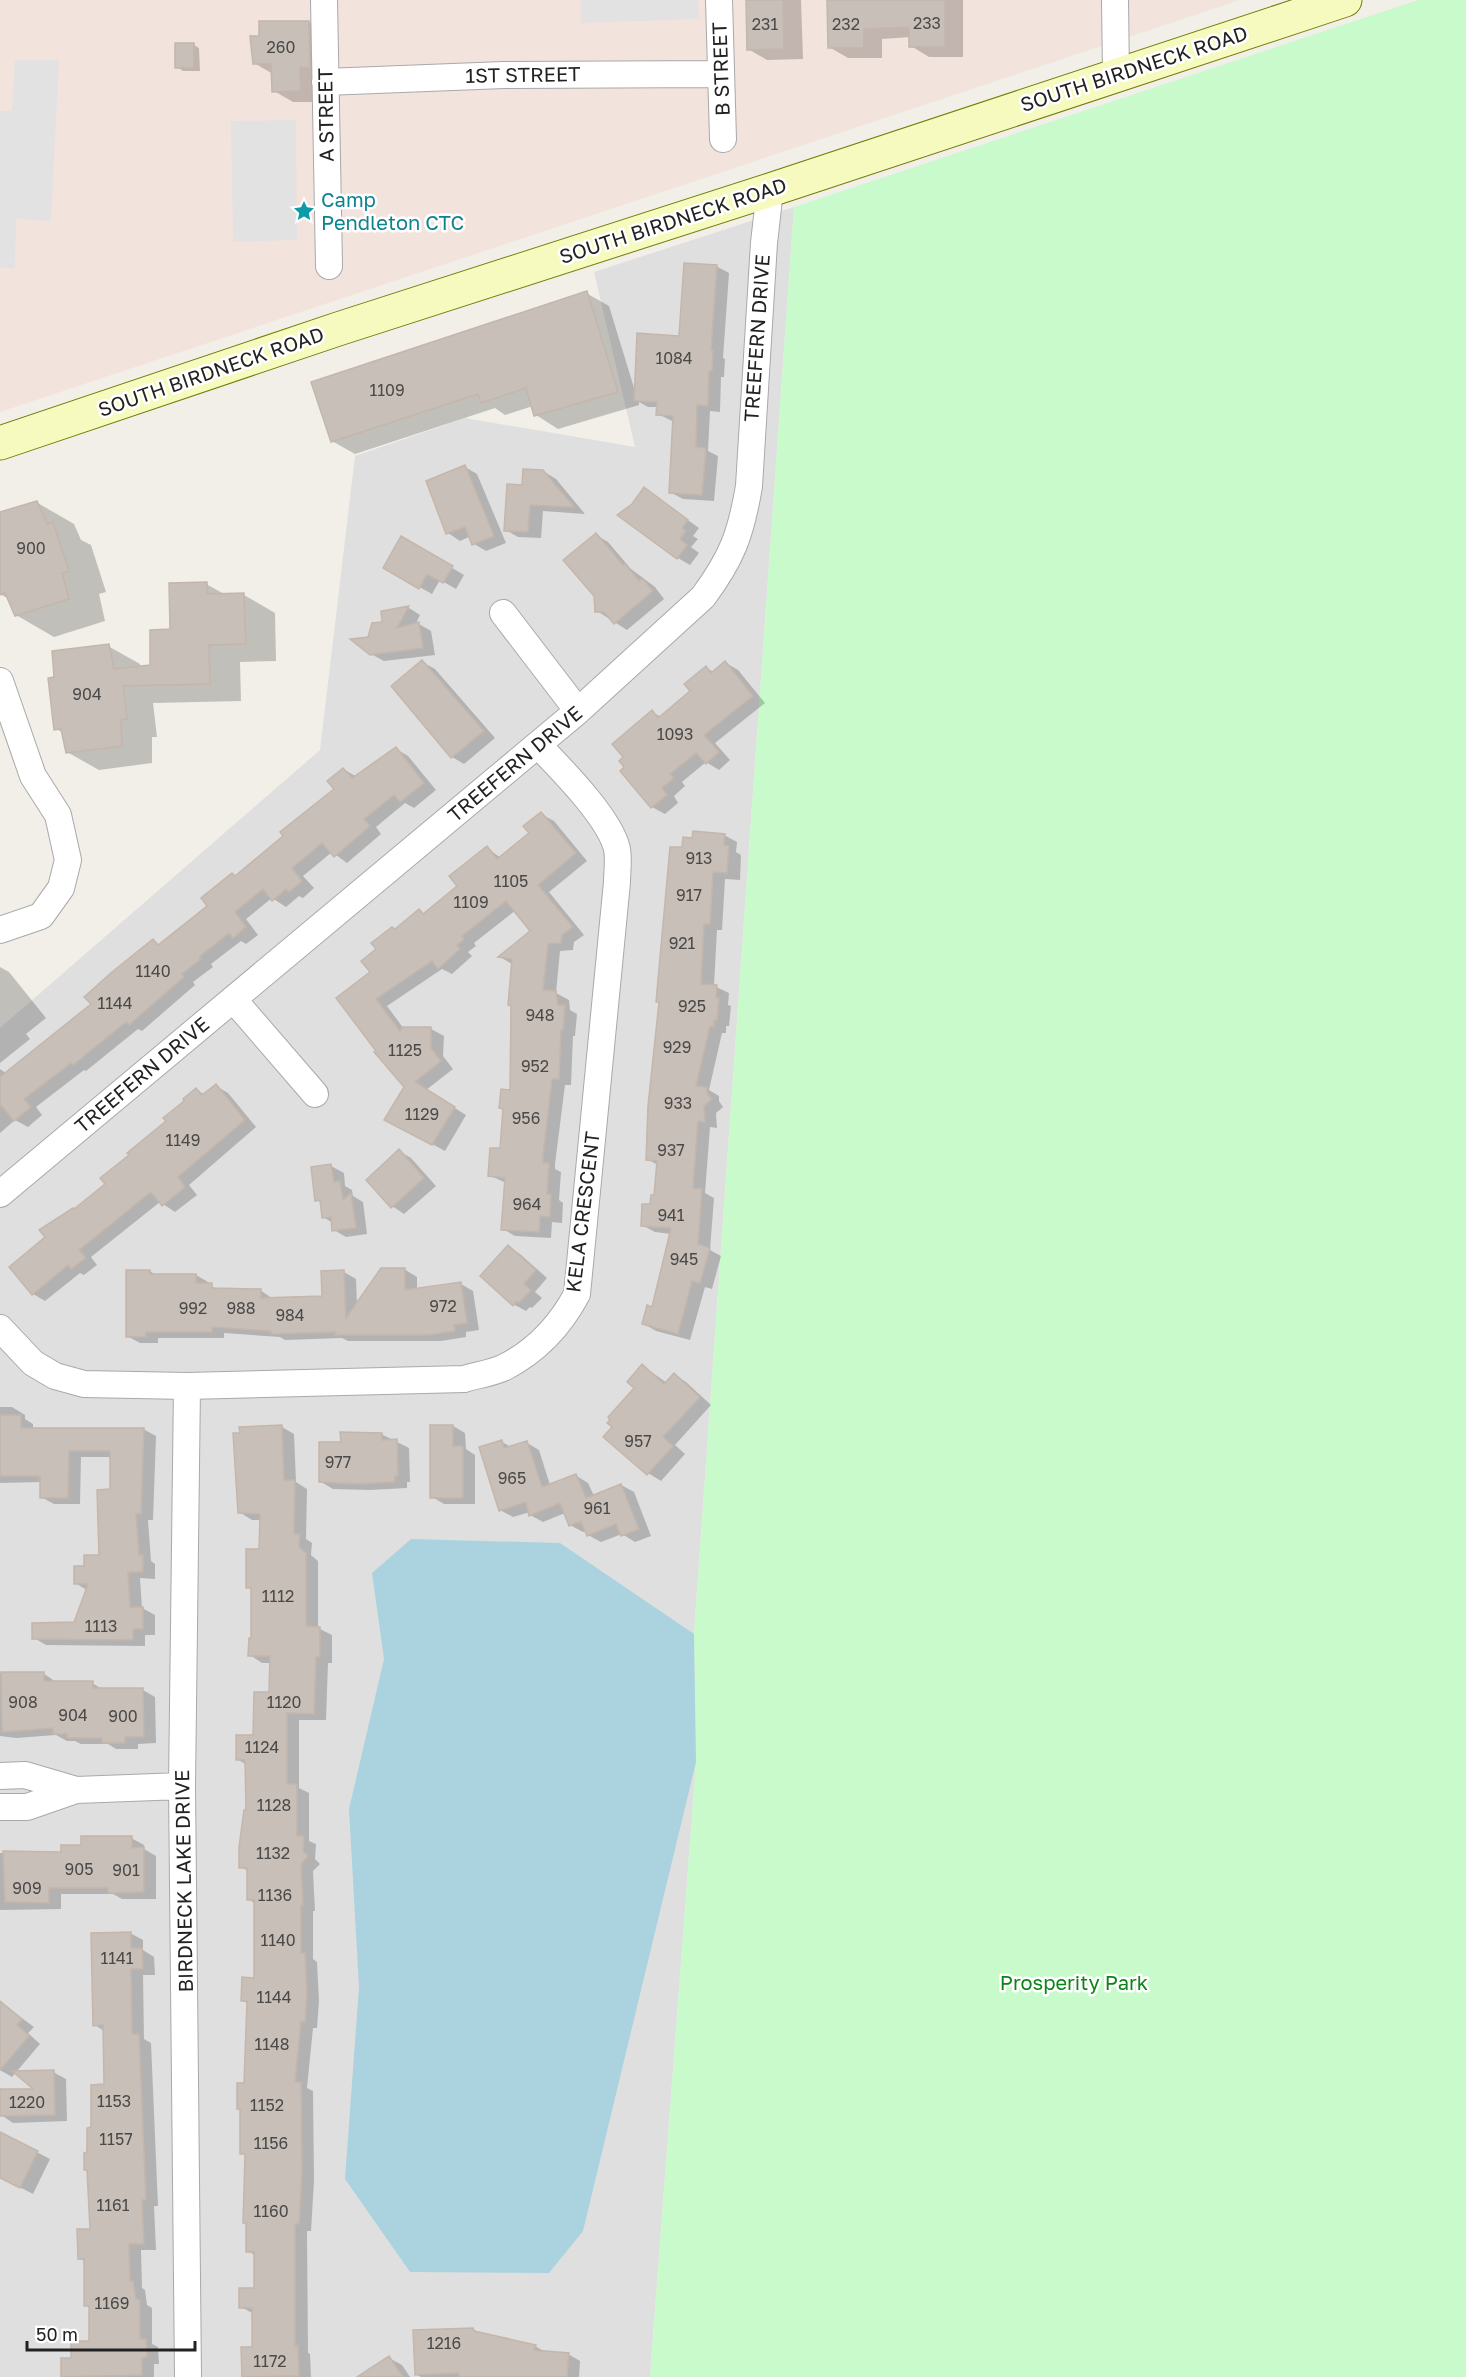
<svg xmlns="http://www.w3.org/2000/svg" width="1466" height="2377" viewBox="0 0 1466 2377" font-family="'Golos Text',sans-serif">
<rect width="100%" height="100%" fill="#f2efe9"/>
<!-- residential -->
<path fill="#e0dfdf" d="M794,207L694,1634L696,1762L650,2377H0V1028L320,750L355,456L465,418L635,447L594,272Z"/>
<!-- military -->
<path fill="#f3e3dd" d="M0,0H1240L0,412Z"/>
<!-- park -->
<path fill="#c8facc" d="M1418,0H1466V2377H650L696,1762L694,1634L794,207Z"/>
<!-- parking -->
<path fill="#e2e2e2" d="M581,0H698L699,19L581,23Z
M15,60H59L51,221L16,219L15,269L0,267V111H12Z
M296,120L297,240L233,242L231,121Z"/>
<!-- water -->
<path fill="#aad3df" d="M411,1539L560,1543L694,1634L696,1762L583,2231L549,2273L410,2272L345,2179L359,1987L349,1809L384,1659L372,1573Z"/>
<!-- shadow -->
<path fill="#0003" d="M747,0H801L803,59L767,60L748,49Z
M829,0H963V57H929L911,46V37L882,39V58H848L829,47Z
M309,22L328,33L319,102H293L274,91L273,74L254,63L260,37Z
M194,45L199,48L200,71H183L177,67Z
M716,266L729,273L723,358L725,359L724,377H721L720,412L710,411L708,451L718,456L714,501L683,499L670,492L674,422L658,414V407H648L639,402V405L558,429L536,415L533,406L505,415L495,408L355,454L332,441L586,293L609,306L635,391L680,337Z
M465,467L477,474L506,543L486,551L474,544L471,536L460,541L448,533Z
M543,471L556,479L585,514L543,511L541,538L518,537L506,530L523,486Z
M644,489L699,528L693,536L698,539L691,547L699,553L690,565L678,558L633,505Z
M36,502L74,524L81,540L91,545L106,592L99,594L105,621L54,637L16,615L9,599L0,594V514Z
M596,535L608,542L631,569L655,587L664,599L627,630L597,611Z
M402,538L464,575L456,589L440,580L432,594L385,568Z
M206,584L226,595H244L275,613L276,661L240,662L241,701L153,703L157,737H152V763L99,770L67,752L64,733L56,729L55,679L108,646L140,664V668L152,667L172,631Z
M409,608L420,615L415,625L419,624L431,631L435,655L384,661L371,654L369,638L384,623L382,612Z
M422,662L435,669L495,738L464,764L452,757L393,686Z
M726,663L738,670L765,703L715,743L730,760L719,770L706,762L682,782L685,786L674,796L678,803L665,814L652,807L622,771L652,712L661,717L692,691L706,668L714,672Z
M396,749L408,756L436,790L414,808L405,803L376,827L381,834L347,863L332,852L303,876L314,888L303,898L299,896L286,907L272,898L246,919L258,935L246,944L241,941L211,964L213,967L193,982L195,985L142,1031L138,1029L86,1071L84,1070L36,1107L42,1115L28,1127L15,1120L0,1133V1069L7,1074L93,1005L153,941L160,945L210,906L237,877L336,789L343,769L357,777Z
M541,814L554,821L587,861L549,892L584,935L574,942L573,950L560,951L556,993L569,1000L570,1010L577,1014L575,1036H573L571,1085H565L555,1164V1169L561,1172L559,1200L563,1203L562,1223L552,1222L551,1238L515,1236L503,1229L506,1183L489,1175L502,1150L511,1091L512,964L500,957L532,931L516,910L474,943L476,946L468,952L472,956L452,974L442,969L387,1006L404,1029H431L444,1036L443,1056L453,1069L426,1090L466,1115L445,1151L399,1126L406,1087L376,1052L372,973L396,930L419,911L425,914L460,886L487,848L501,858L531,833Z
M724,835L737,842L736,852L741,855L740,880L725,879L722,930H717L714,986L729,993L728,1005L731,1006L729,1026H726V1033H722L709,1090L719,1096V1101L723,1107L716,1113L717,1128L710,1127L705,1193L714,1198L710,1250L721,1256L712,1289L705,1287L690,1340L656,1331L644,1324L653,1309L671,1234L655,1232L642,1225L656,1197L658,1165L647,1159L661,1003L657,1001L684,849L694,839Z
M0,967L9,972L46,1018L26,1034L30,1039L0,1063Z
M216,1086L228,1093L256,1127L189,1185L197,1195L175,1212L160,1202L91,1257L97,1265L84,1275L80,1273L45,1301L33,1294L47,1237L75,1210L107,1184L197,1090L205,1095Z
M399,1151L411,1158L436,1186L404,1214L392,1206Z
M331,1166L344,1173L345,1186L352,1190L353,1196L363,1202L367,1234L346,1237L334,1230L333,1223L323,1217L322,1203L317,1200Z
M508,1246L520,1254L547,1278L535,1292L542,1298L532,1308L530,1307L526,1311L513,1304Z
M404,1269L417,1277V1290L461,1284L473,1291L479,1330L466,1332V1337L441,1341H348L342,1338L285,1340L280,1337L224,1333V1338H158V1343H140L127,1336L150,1271L157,1276L196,1275L208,1282V1285L220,1290H260L273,1299L323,1298L344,1272L356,1279L357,1304Z
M643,1366L667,1383L674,1375L686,1382L711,1405L675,1445L685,1454L661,1481L648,1473L614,1427L636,1388Z
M0,1407H12L25,1415V1419L33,1424V1429H143L156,1436L153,1520H148L151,1561L155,1564V1579L140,1578L142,1608L155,1615V1635H145V1646L46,1645L34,1638L75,1624L87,1590L75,1583L86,1567L100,1557L111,1491V1457H81L80,1504H54L41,1497V1482L0,1483Z
M453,1426L465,1433L466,1449L475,1455V1504H444L432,1497Z
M282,1427L294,1434L296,1482L307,1489L306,1539L312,1543L311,1555L318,1561V1628L332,1635V1663H328L326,1720H299V1788L309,1793V1841L316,1844L315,1859L320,1864L313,1871L315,1911H313V1959L317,1962L319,2001L317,2028H313L307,2088L313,2091L314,2181L311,2231H307L308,2353L310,2354L311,2377H244L243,2348H254V2314L241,2307L255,2289L256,2256L248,2251V2224L244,2222L246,2155L242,2153V2110L238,2108L245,2084L248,2004L242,2000L256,1980V1904L248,1899V1871L241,1867L248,1811L247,1765L237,1759L254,1736L270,1694L271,1663H262L250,1655L253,1639L252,1590L248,1587L260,1550L261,1520H252L239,1512Z
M381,1434L409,1448L410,1482H407V1488L370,1490L333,1489L321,1482L342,1443Z
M502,1442L511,1447L527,1443L539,1450L550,1485L575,1475L588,1483L594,1496L621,1485L634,1492L651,1536L635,1542L622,1534L601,1542L588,1535L586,1531L583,1532L570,1525L565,1513L543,1522L530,1515V1512L513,1517L500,1510Z
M0,1673H43L56,1682L92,1683L104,1690H143L155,1697L156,1743L138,1744V1749H116L108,1744H81L75,1741H67L56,1735L16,1738L0,1736Z
M131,1838L144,1845V1849L156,1856V1899H122L113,1894H61V1909L0,1910V1853H62L82,1847Z
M130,1933L143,1940V1950L154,1957L155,1975H143L144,2039L151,2043L158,2206H154L156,2250H141L142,2288L145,2290L147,2305L152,2308V2344L158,2347L159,2364H154V2377H62V2360L73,2359L90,2342V2308L85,2305V2262L80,2258L91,2231L89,2154L93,2129L106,2086L104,2031L95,2025Z
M0,2002L34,2027L28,2033L40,2044L12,2077L0,2070Z
M53,2072L66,2079L67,2121L13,2123L1,2115L37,2090Z
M0,2133L50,2159L33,2194L0,2177Z
M473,2329L481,2334L535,2346L547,2353L568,2354L580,2361L579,2377H421L416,2374Z
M389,2358L402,2365L410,2377H360Z"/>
<!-- building -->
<path fill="#c7bfb8" stroke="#c4b6ab" stroke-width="1.5" d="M746,0H783L784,49L747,50Z
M827,0H945V47H909V27L864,29V48H828Z
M259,21H309L310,68H300L301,91L272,92L271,64H253L250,36H259Z
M175,43H194V68H175Z
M684,263L717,265L711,350H713L712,371H709L708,406L697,405L696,447L706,448L702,495L669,493L673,416L656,415L657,402L634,401L637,333L679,336Z
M587,291L618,392L534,416L526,388L481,403L478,394L331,442L311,382Z
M465,465L494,536L472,545L465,527L446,534L426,481Z
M523,469L543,470L574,507L530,505L528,532L504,531L507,484L522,485Z
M644,487L688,520L682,528L686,531L680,539L687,545L677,559L617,515L632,504Z
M37,501L47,524L53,522L69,571L62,573L69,599L15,616L5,593L0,595V512Z
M596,533L623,565L625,564L639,581L642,578L653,591L614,624L604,612H595L594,596L563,560Z
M401,536L453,566L443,583L427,574L419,589L383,568Z
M207,582V594L244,593L246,644L209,645L210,684L123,686L127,719L121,720L122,746L66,753L61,729L54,730L48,678L54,677L52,651L109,644L114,669L150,665V630L170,629L169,583Z
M409,606L397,628L419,622L423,648L370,655L350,639L368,637L372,623L382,622L381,611Z
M422,660L484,731L451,758L391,686Z
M725,661L753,696L704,735L719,752L706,764L696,753L670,774L674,778L662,788L667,795L651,808L620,771L624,767L619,761L623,757L612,744L652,710L658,718L690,691L684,684L706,666L711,673Z
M396,747L424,783L400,802L394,795L364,819L370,826L334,857L322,843L292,868L302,881L289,892L286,889L272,901L263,889L235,912L246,927L233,938L229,933L199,957L201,959L182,974L184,977L129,1025L126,1022L73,1065L71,1063L24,1099L31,1107L14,1121L0,1104V1077L91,1004L84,997L112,972L153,939L158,945L207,906L201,898L232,873L235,876L283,836L280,832L334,789L327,781L343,768L352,778Z
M541,812L576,853L538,885L573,927L562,935L561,943L548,944L543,990L556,991L558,1005H565L563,1030H561L559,1079H552L543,1156V1163H549L547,1194H551L550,1217L540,1216L539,1232L501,1230L505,1178L488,1176L490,1148H500L503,1109L499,1108L501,1089L510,1090L511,1006L508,1005L512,959L498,957L530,931L506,901L462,936L464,939L457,945L460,949L438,969L432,961L376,999L400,1031L403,1027H431V1048L441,1061L415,1082L455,1107L432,1145L384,1120L404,1087L374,1052L376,1051L336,998L370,972L361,961L376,949L371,943L392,927L395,929L419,909L423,914L457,886L449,876L487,846L497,859L529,833L523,826Z
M693,831L725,834L724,845L729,846L727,873L713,872L710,924H704L701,984L717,985L716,998H719L717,1020H714V1027L710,1026L696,1086L707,1087V1093L712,1099L704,1106L705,1122L698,1121L693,1188L702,1189L698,1244L710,1248L700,1283L692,1281L678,1334L642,1324L647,1305L652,1307L671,1228L641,1226L642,1204H650L651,1195H654L657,1161L646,1160L648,1106L659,1002H656L670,847H682L683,837L692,838Z
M216,1084L245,1120L178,1177L185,1187L162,1206L151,1192L79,1250L86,1258L71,1269L68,1265L32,1295L9,1267L45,1237L39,1230L73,1208L74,1209L105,1184L100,1178L129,1155L127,1153L166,1121L163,1118L184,1101L183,1099L196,1088L202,1095Z
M399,1149L424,1178L391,1208L366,1180Z
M331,1164L334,1182L340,1181L343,1200L351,1193L356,1228L332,1231L331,1217L322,1218L320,1200L315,1201L311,1167Z
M508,1245L536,1270L524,1284L531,1290L519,1303L517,1301L513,1306L480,1276Z
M381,1268H405V1290L461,1282L467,1323L454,1325L455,1331L428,1335H334L336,1332L271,1334V1331L212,1327V1332H146V1337H126V1270H150V1274H196V1283H212V1288L261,1289V1298L322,1296L321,1271L344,1270L346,1318Z
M642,1364L664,1384L674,1373L700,1397L663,1437L673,1446L647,1475L603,1437L612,1427L607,1423L610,1420L608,1417L634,1388L627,1382Z
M0,1415H21V1428H144L141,1514H136L139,1555H143V1572H128L130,1607H143V1629H133V1640L32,1639V1623L74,1622L88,1584H74V1566H84V1555H99L97,1490L110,1489V1451H69L68,1498H40V1476H0Z
M282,1425L284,1480H295L294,1534H300L299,1547L306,1553V1626L320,1627V1657H316L314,1714L287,1713V1784H297V1836H304L303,1851L308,1856L301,1864L303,1905H301V1953H305L307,1994L305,2022H301L295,2082H301L302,2173L299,2224H295V2346L298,2345L299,2376L242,2377L241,2347H252V2308H239V2288H254V2252H246V2223H243L245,2154H240V2109H237V2083H244L247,2001H241L242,1977L254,1978V1900H247V1868H239V1847L244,1810H246L245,1760H236V1735H253L254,1692H269L270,1656H248L249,1638H251V1588H246V1549H259L260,1514L238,1513L233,1433H240L239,1427Z
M430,1425H453V1446H463V1498H430Z
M340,1432L382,1433V1440L397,1439L398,1476H395V1482L357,1484L319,1482V1442H341Z
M502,1440L504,1448L527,1441L542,1487L576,1474L586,1498L621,1484L639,1529L621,1536L616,1524L587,1536L581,1521L569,1526L560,1503L529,1516L526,1502L499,1511L479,1447Z
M1,1672H44V1681H93V1688H143L144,1737H125V1743H102V1738H67V1734H53V1728L2,1732Z
M81,1836H132V1848L144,1847V1892L108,1893V1888H49V1903L5,1902L3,1851L61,1852V1845H81Z
M131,1932V1948H142L143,1969H131L132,2034H139L146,2200H142L144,2244H129L130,2281H133L136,2299L140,2300V2339H146L147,2357L142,2358V2375L61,2377V2358H71V2341H89V2306H84V2259H78L77,2229H90L87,2170H84V2153L87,2152V2128L91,2127V2085L104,2084L103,2025L93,2026L91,1933Z
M0,2001L22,2019L17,2025L29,2036L0,2070Z
M54,2070L55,2115L0,2116V2089H33L12,2071Z
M0,2132L38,2151L20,2188L0,2178Z
M473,2328L474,2331L536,2345L534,2350L569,2353L567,2377H459V2373L415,2375L413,2330Z
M389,2356L403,2377H357Z"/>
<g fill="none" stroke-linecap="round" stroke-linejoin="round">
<defs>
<path id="street" d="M324,0L329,266
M719,0L723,139
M1115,0L1116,75
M325,82L504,75L720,74
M503,613L578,711
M0,681L33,776L58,815L68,860L61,888L41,916L0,930
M233,999L315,1094
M0,1194L578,711L703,597C732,558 741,534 749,486L764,243L770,190
M0,1328L33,1363L55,1376L84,1384L187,1386L464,1379C477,1375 493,1373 505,1367C538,1350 560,1326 577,1294L617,882C617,872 619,860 617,849C610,818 561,769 538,745
M187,1386L182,1786L188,2377
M0,1776L25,1775L76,1790
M0,1807H27L76,1790L182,1786"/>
<path id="secondary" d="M0,443L338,329L770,190L1345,0"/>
</defs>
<!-- street casing -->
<use href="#street" stroke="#a9a9a9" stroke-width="28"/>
<!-- secondary casing -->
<use href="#secondary" stroke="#707d05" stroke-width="35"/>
<!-- street -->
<use href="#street" stroke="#fff" stroke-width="26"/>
<!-- secondary -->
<use href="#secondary" stroke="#f7fabf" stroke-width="33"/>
</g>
<!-- icons -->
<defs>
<symbol id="sight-bare" viewBox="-9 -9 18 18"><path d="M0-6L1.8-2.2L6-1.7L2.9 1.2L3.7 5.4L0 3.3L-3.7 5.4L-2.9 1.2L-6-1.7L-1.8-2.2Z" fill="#0f9aa8" stroke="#fff" stroke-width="2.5" paint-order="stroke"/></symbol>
</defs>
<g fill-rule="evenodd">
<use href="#sight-bare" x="289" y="196" width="30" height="30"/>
</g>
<g text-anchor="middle" stroke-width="5" stroke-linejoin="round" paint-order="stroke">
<!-- number labels -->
<g font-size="16" fill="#4b4948">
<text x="927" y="29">233</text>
<text x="765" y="30">231</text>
<text x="846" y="30">232</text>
<text x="281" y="53">260</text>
<text x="674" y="364">1084</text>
<text x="387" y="396">1109</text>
<text x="31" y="554">900</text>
<text x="87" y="700">904</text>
<text x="675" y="740">1093</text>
<text x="699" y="864">913</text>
<text x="511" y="887">1105</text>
<text x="689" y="901">917</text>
<text x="471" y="908">1109</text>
<text x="682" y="949">921</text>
<text x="153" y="977">1140</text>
<text x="115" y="1009">1144</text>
<text x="692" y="1012">925</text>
<text x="540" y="1021">948</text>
<text x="677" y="1053">929</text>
<text x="405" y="1056">1125</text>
<text x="535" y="1072">952</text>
<text x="678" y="1109">933</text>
<text x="422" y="1120">1129</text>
<text x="526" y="1124">956</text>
<text x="183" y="1146">1149</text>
<text x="671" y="1156">937</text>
<text x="527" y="1210">964</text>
<text x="671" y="1221">941</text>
<text x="684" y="1265">945</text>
<text x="443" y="1312">972</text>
<text x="193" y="1314">992</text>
<text x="241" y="1314">988</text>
<text x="290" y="1321">984</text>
<text x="638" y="1447">957</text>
<text x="338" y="1468">977</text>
<text x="512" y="1484">965</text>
<text x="597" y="1514">961</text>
<text x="278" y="1602">1112</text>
<text x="101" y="1632">1113</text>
<text x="23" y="1708">908</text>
<text x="284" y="1708">1120</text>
<text x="73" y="1721">904</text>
<text x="123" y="1722">900</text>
<text x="262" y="1753">1124</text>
<text x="274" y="1811">1128</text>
<text x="273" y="1859">1132</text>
<text x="79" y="1875">905</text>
<text x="126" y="1876">901</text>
<text x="27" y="1894">909</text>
<text x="275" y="1901">1136</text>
<text x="278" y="1946">1140</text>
<text x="117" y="1964">1141</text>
<text x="274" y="2003">1144</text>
<text x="272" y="2050">1148</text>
<text x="114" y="2107">1153</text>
<text x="27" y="2108">1220</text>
<text x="267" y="2111">1152</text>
<text x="116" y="2145">1157</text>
<text x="271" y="2149">1156</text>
<text x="113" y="2211">1161</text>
<text x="271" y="2217">1160</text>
<text x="112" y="2309">1169</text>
<text x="444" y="2349">1216</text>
<text x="270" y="2367">1172</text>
</g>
<!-- street labels -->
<g font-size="20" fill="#222" stroke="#fff">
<text transform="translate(721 69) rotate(-92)" y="7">B STREET</text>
<text transform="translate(1134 69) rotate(-18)" y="7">SOUTH BIRDNECK ROAD</text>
<text transform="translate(523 75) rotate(-1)" y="7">1ST STREET</text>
<text transform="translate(326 115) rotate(-91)" y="7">A STREET</text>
<text transform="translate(673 221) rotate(-18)" y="7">SOUTH BIRDNECK ROAD</text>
<text transform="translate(757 338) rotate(-86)" y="7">TREEFERN DRIVE</text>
<text transform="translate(211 372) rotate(-19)" y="7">SOUTH BIRDNECK ROAD</text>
<text transform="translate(515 764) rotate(-40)" y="7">TREEFERN DRIVE</text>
<text transform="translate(142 1075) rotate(-40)" y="7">TREEFERN DRIVE</text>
<text transform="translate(583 1212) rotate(-83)" y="7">KELA CRESCENT</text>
<text transform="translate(184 1881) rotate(-91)" y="7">BIRDNECK LAKE DRIVE</text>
</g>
<!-- culture labels -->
<g font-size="20" fill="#0d838f" stroke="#fff" text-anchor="start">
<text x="321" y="207">Camp<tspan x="321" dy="23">Pendleton CTC</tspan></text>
</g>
<!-- park labels -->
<g font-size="20" fill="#0c8416" stroke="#fff">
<text x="1074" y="1990">Prosperity Park</text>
</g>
</g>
<!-- scale -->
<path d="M27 2341v9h168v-9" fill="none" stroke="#222222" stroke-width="3"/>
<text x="36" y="2341" font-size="18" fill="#222222" stroke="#ffffff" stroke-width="4.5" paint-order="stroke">50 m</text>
</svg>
